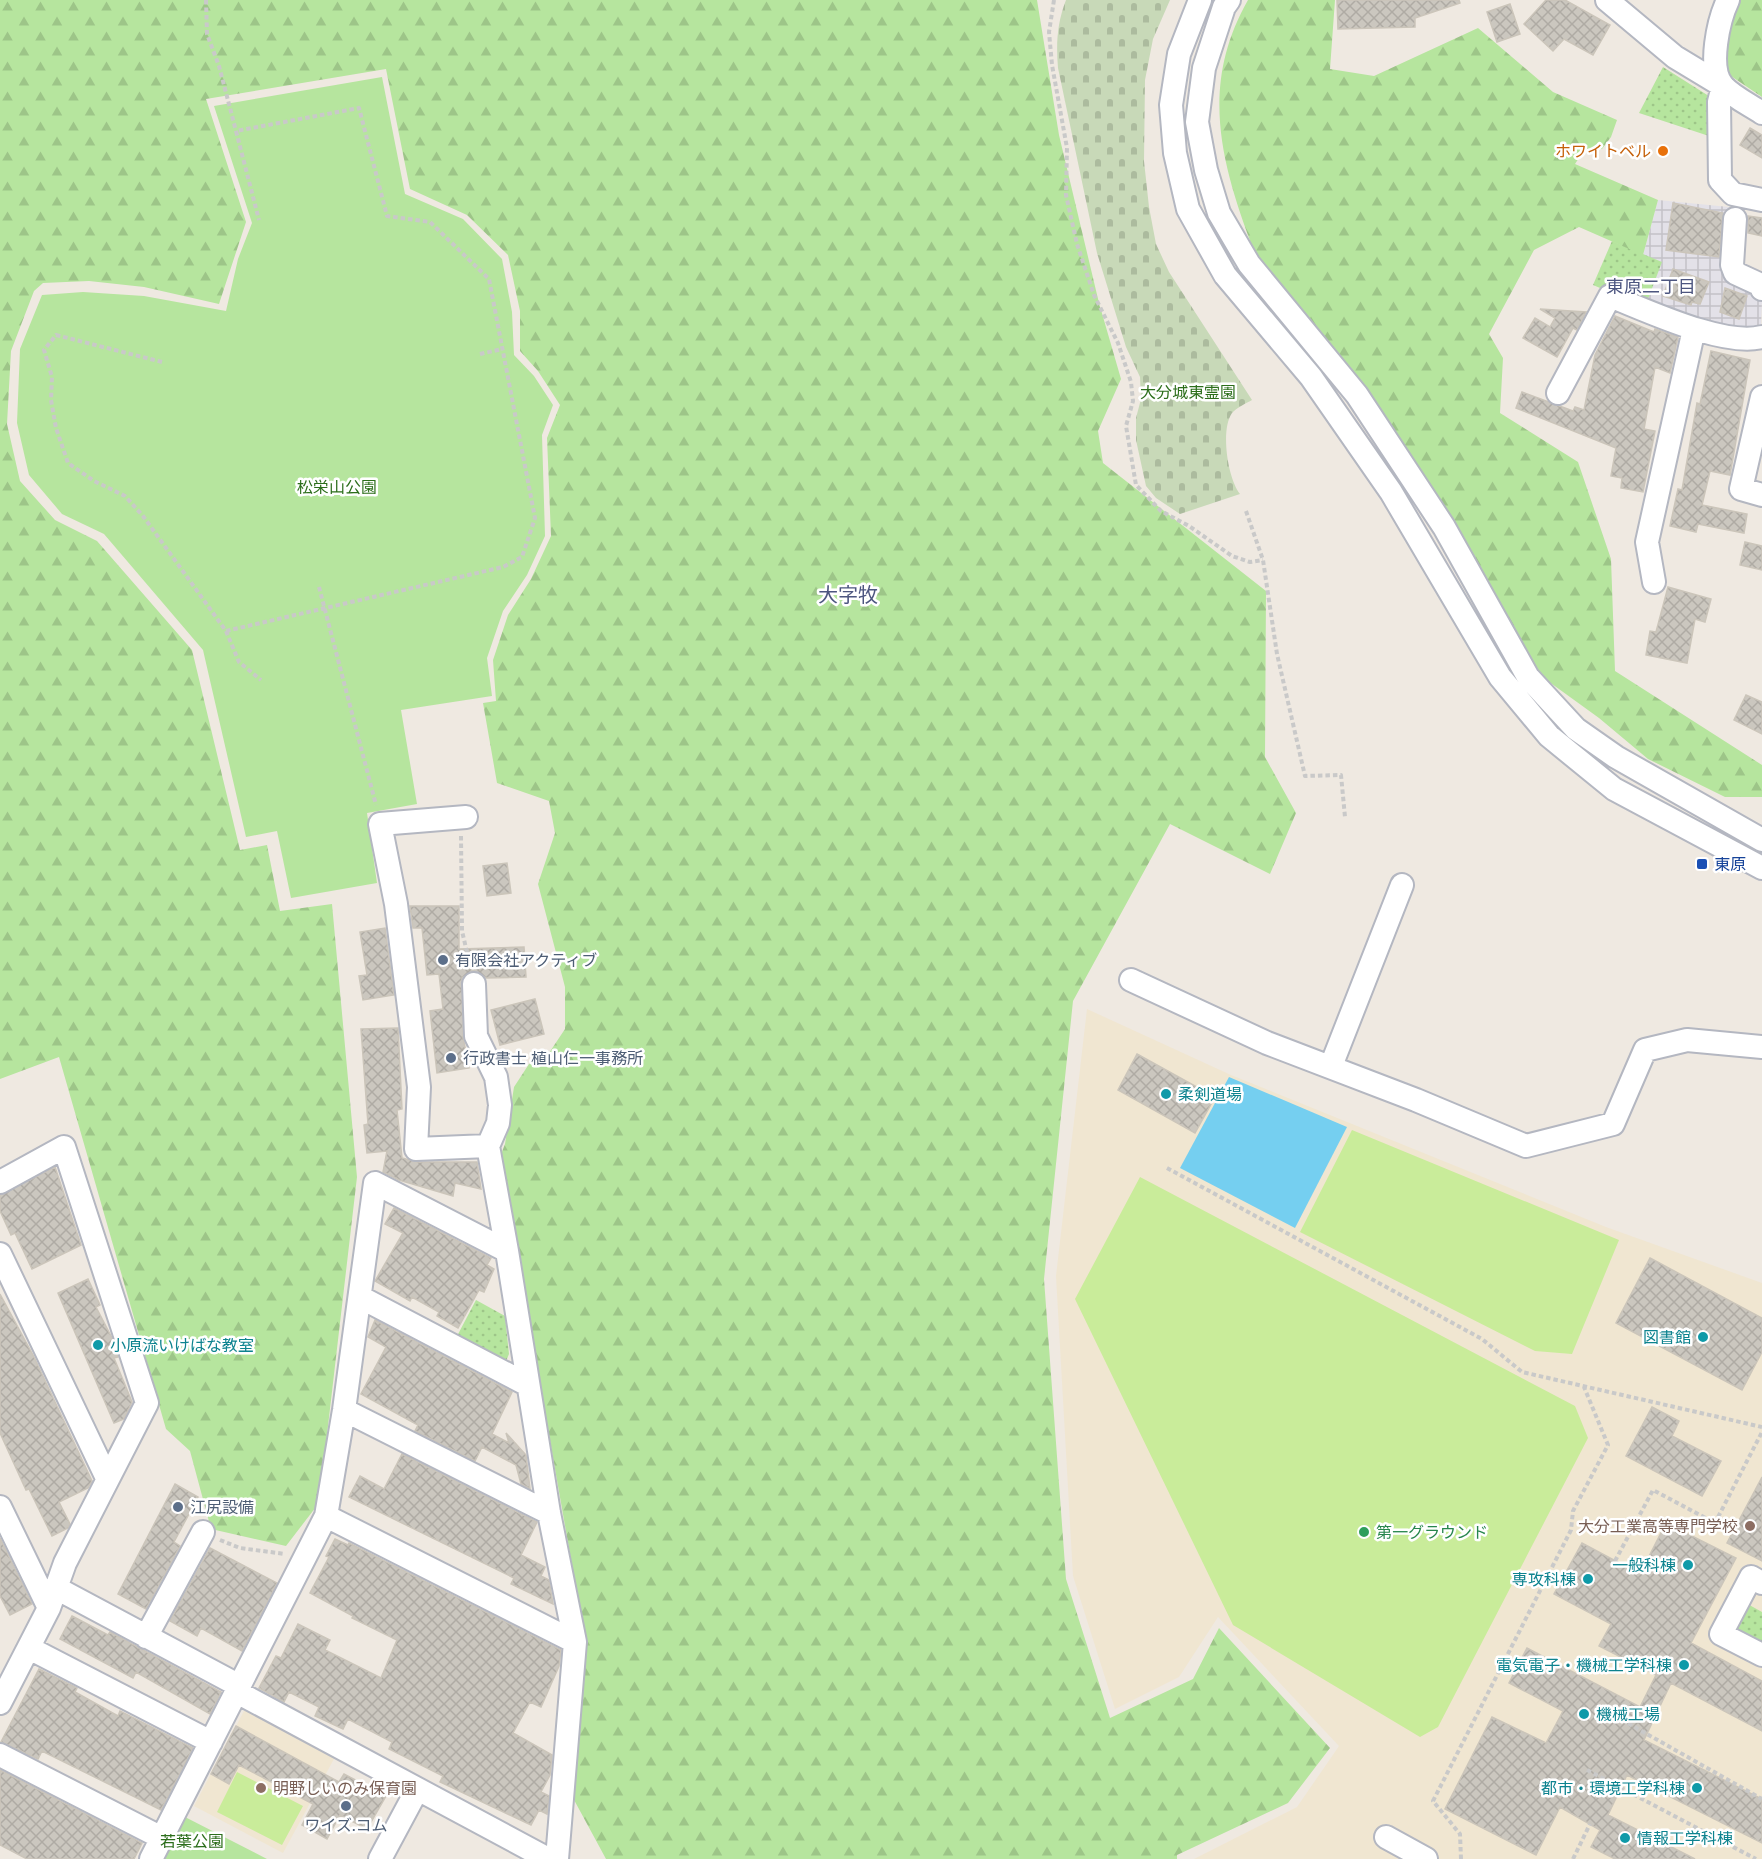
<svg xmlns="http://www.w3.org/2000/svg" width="1762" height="1859" viewBox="0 0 1762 1859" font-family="'Public Sans','Noto Sans JP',sans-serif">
<defs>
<pattern id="industrial-grid" width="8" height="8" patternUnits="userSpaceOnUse" patternTransform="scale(1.5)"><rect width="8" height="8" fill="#e3e1e8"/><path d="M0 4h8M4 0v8" fill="none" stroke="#c3c1c7"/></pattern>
<pattern id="grass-dots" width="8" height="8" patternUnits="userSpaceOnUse" patternTransform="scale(1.5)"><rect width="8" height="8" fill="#b6e59e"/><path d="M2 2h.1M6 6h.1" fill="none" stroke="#9dc588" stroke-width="1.8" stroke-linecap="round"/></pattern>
<pattern id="forest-firs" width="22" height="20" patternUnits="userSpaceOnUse" patternTransform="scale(1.5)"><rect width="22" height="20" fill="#b6e59e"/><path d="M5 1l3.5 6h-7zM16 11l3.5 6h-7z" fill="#9dc588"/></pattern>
<pattern id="cemetery-stones" width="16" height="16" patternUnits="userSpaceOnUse" patternTransform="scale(1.5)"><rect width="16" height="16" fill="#c8d9b8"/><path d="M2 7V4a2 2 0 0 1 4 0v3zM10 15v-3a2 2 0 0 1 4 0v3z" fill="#acbb9e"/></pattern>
<pattern id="building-cross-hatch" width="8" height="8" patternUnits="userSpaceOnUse" patternTransform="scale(1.5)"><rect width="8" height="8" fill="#cbc7bf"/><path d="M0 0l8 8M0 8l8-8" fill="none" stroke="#afaba4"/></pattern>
</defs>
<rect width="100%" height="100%" fill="#efe9e1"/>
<!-- industrial -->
<path fill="url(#industrial-grid)" d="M1658,200L1729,207L1727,269L1756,286L1762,301L1761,327L1740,334L1645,307L1643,255Z"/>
<!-- education -->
<path fill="#f0e6d1" d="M1087,1009L1231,1075L1606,1227L1762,1283V1859H1194L1297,1807L1339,1746L1218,1617L1179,1677L1115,1709L1073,1576L1056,1276Z
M245,1709L335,1757L283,1853L194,1806Z"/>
<!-- grass -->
<path fill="url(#grass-dots)" d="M1663,67L1712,98L1709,136L1639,113Z
M1612,241L1662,262L1645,307L1593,285Z
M476,1300L505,1316L509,1354L504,1366L456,1338Z
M1744,1602L1762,1612V1644L1731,1628Z"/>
<!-- forest -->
<path fill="url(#forest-firs)" d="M0,0H1037L1059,135L1099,303L1121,379L1098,431L1103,463L1266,591L1265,757L1296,813L1270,874L1170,824L1073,1001L1044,1279L1066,1579L1110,1718L1193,1679L1219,1628L1330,1748L1288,1803L1177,1855V1859H606L573,1798L585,1639L500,1157L505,1144L514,1087L529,1064L545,1059L565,1029V987L538,884L555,833L549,801L497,783L483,703L496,701L493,660L508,615L531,579L551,536L547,438L560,405L538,371L520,351V311L508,255L467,215L410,189L386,69L206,99L246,222L219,304L144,287L89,281L43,283L34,291L11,351L7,424L20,481L55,520L97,541L192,650L240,850L267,845L280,911L332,904L357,1177L319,1503L286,1546L211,1529L190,1451L166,1429L59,1057L0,1079Z
M1248,0H1335L1330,69L1374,76L1478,28L1553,92L1617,120L1611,137L1602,149L1584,150L1575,164L1658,200L1643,255L1579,227L1534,250L1489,334L1503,358L1500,413L1578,462L1611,559L1615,671L1762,765V797H1725L1648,759L1599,718L1523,663L1254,251C1221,164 1199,86 1248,0Z
M1740,0H1762V97L1725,72L1729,13Z"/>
<!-- cemetery -->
<path fill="url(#cemetery-stones)" d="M1066,0H1170L1153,39L1145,80L1144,161L1149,207L1156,244L1169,272L1252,400C1247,403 1236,408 1232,413C1220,430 1228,479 1240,494L1180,514L1156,498L1146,486L1136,440V418L1141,399L1140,377L1126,347L1097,253L1058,68C1056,44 1057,23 1066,0Z"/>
<!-- park -->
<path fill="#b6e59e" d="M382,77L405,194L463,219L502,259L512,312L514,355L534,376L553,405L542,435L545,536L527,575L503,611L487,658L492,696L401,710L417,804L367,813L377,883L291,898L277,831L246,837L203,650L104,534L62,514L29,475L17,423L20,349L42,295L83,292L144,296L226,311L238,259L252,223L214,106Z
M185,1817L267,1859H162Z"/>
<!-- pitch -->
<path fill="#c9ec9a" d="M1352,1130L1619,1240L1572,1354L1535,1351L1300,1232Z
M1140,1177L1575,1406L1588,1438L1438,1727L1420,1737L1233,1625L1075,1299Z
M237,1772L303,1806L282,1845L217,1812Z"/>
<!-- water -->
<path fill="#75cff0" d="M1229,1077L1347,1127L1295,1228L1180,1168Z"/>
<!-- building -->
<path fill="url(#building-cross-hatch)" stroke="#cbc5ba" stroke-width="1.5" d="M1337,0H1459L1460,3L1415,18V27L1338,29Z
M1546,0H1565L1610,25L1593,55L1564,39L1553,51L1524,24Z
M1510,4L1520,34L1497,42L1487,12Z
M1750,128L1762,135V158L1740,145Z
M1673,203L1723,213L1719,257L1666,250Z
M1748,216L1762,218V236L1748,233Z
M1673,269L1709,282L1700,304L1692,302L1691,305L1663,296Z
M1725,288L1747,296L1739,319L1720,312Z
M1540,309L1586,312L1577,330L1573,328L1557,357L1523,338L1535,318L1550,327L1555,318Z
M1615,316L1654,332L1655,329L1678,337L1670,373L1655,367L1644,429L1655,431L1643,492L1621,488L1622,478L1611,476L1616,448L1516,408L1522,392L1573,411L1575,407L1584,410L1595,355Z
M1711,351L1750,360L1730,475L1710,471L1702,505L1747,514L1744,533L1698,524L1696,532L1670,526L1678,489L1682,490L1697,403L1700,404Z
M1745,542L1762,546V570L1740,565Z
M1668,587L1711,599L1705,622L1695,619L1687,663L1646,655L1650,631L1656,632Z
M1746,695L1762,702V734L1734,720Z
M507,863L511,893L487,896L483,866Z
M410,906H459V949L524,947L526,977L486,978L474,971L462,978L463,1037L469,1068L437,1073L430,1011L443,1009L439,974L427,975L422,928H413Z
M385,928L394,995L363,1000L359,976L367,975L360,932Z
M535,999L544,1034L500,1045L491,1010Z
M398,1028L402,1109L397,1110L402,1158L417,1162H477L481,1189L455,1183L453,1196L399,1180L383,1172L387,1151L367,1153L364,1125L368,1124L361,1029Z
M1137,1054L1215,1097L1195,1133L1118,1090Z
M55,1167L81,1245L32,1269L15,1233L11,1235L0,1211V1195Z
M394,1208L491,1258L487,1265L494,1269L484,1292L479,1290L458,1328L437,1316L439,1312L412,1297L410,1301L375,1281L403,1233L385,1224Z
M1650,1258L1762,1318V1352L1742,1390L1616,1323Z
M88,1279L100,1305L96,1307L112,1338L118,1357L114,1358L132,1402L124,1419L114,1423L58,1293Z
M0,1294L34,1357L92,1481L88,1488L59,1502L70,1524L68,1528L52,1536L29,1489L26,1490L0,1433Z
M375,1320L512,1392L492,1434L509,1443L506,1433L526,1455L530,1489L521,1484L516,1465L482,1447L475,1461L415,1431L418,1425L361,1394L386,1347L368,1337Z
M1652,1407L1679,1421L1672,1436L1721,1461L1702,1496L1626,1456Z
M402,1454L537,1522L521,1555L545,1567L541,1576L549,1580L553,1604L511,1584L514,1578L349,1497L360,1476L384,1489Z
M1762,1477V1561L1727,1543Z
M175,1484L198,1497L174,1542L180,1546L146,1609L118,1594Z
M1666,1523L1736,1558L1691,1643L1762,1681V1731L1671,1683L1644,1740L1762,1799V1843L1627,1775L1608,1815L1695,1859H1615L1591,1847L1600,1830L1560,1807L1536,1855L1445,1809L1492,1717L1546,1743L1563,1711L1509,1683L1527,1648L1640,1707L1656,1675L1599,1646L1611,1624L1554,1594L1582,1543L1640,1574Z
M0,1538L32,1604L10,1615L0,1596Z
M335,1539L348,1545L349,1543L561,1650L559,1666L541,1707L530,1702L513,1733L552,1755L550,1775L541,1792L549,1796L547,1814L539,1810L531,1825L440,1782L443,1776L389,1749L392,1742L348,1719L343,1729L315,1716L319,1707L289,1692L284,1702L259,1688L276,1656L281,1658L298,1624L330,1640L325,1650L381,1678L397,1640L352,1618L353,1616L310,1593L329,1557L326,1556Z
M210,1548L277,1583L242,1651L201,1628L197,1636L170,1621Z
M72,1616L108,1635L110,1632L221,1692L210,1714L136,1672L133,1678L60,1639Z
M39,1669L77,1688L75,1692L118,1716L120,1711L193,1748L161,1810L42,1751L38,1759L1,1742Z
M236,1726L339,1782L344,1774L386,1796L367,1829L340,1815L327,1839L302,1825L313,1804L239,1765L229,1784L211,1774Z
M0,1770L142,1843L134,1859H27L0,1845Z"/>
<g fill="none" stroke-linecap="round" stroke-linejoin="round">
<defs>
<path id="minor" d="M1200,0L1179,54L1171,105L1175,153L1188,209L1225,275L1311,377L1391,492L1500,677L1549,736L1614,789L1762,868
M1229,0L1224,7L1204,68L1197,122L1206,170L1219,213L1249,264L1357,395L1444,527L1528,677L1576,729L1616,757L1762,840
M1607,0L1675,57L1723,86L1719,102L1720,180L1733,194L1762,200
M1728,0C1719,19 1707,68 1723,86C1733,97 1750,105 1762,113
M1735,219L1732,265L1735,273L1761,285L1762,289
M1558,393L1610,296C1648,311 1724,347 1762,337
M1762,397L1741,489L1762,495
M1654,582L1647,542L1694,329
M466,817L380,824L396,904L419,1087L416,1149L488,1146L507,1251
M1131,980L1267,1043L1416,1100L1526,1146L1613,1124L1645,1050L1687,1040L1762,1047
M474,984L476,1036L496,1077L500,1105L498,1123L488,1146
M1331,1066L1402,885
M0,1182L64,1147L147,1403L65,1563L49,1608L0,1703
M0,1254L107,1478
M360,1297L528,1385
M344,1410L549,1513
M0,1507L49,1608
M326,1516L575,1642
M1762,1583L1751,1577L1721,1634L1762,1655
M58,1589L234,1683L237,1692L548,1859
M146,1637L203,1532
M29,1648L211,1742
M0,1755L162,1838
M1386,1837L1426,1859
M151,1859L326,1516L344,1410L375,1183L507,1251L549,1513L575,1642L557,1859
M380,1859L417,1790"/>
</defs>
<!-- minor casing -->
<use href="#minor" stroke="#b4b7c1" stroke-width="26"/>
<!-- path -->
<path stroke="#c9c9c9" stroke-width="4" stroke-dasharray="4.5 3" stroke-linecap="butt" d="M206,0L207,34L219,66L236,131
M1054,0L1049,32L1052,65L1067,148L1066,195L1077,244L1094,295L1118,343L1131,382L1133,401L1126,426L1136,485L1161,511L1189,526L1232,556L1250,562L1263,560
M480,354L502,349
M162,362L56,335L44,350L52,377L51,400L56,428L68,463L94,481L125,496L143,516L226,631L239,662L261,680
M1246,511L1263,560L1277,654L1305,776L1341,775L1345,817
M319,587L376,805
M226,631L503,567L522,557L535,518L489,279L430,222L387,216L359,108L236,131L259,220
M461,836L462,931L470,965
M1167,1168L1482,1339L1522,1372L1762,1427
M220,1540L240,1548L285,1554
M1615,1561L1653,1490L1715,1523L1762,1432
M1615,1716L1762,1799
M1587,1770L1756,1859
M1461,1859L1460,1834L1433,1801L1571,1530L1573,1511L1608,1445L1584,1387
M1573,1859L1590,1824"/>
<!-- minor -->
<use href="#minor" stroke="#fff" stroke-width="22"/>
</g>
<!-- markers -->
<circle fill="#e8710a" stroke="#fff" stroke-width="2" cx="1663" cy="151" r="6"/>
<rect fill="#1a4fb4" stroke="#fff" stroke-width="2" x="1696" y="858" width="12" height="12" rx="3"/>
<g fill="#5c6f8a" stroke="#fff" stroke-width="2">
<circle cx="443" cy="960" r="6"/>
<circle cx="451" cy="1058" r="6"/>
<circle cx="178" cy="1507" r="6"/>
<circle cx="346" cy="1806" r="6"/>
</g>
<g fill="#0f9aa8" stroke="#fff" stroke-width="2">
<circle cx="1166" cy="1094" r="6"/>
<circle cx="1703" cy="1337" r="6"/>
<circle cx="98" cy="1345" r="6"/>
<circle cx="1688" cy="1565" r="6"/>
<circle cx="1588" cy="1579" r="6"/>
<circle cx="1684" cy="1665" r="6"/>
<circle cx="1584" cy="1714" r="6"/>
<circle cx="1697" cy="1788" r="6"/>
<circle cx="1625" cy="1838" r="6"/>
</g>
<g fill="#8d6e63" stroke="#fff" stroke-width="2">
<circle cx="1750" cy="1526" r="6"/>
<circle cx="261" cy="1788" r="6"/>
</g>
<circle fill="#2e9e5b" stroke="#fff" stroke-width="2" cx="1364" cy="1532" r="6"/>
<g text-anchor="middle" stroke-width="5" stroke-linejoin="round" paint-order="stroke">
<!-- food labels -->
<g font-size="16" fill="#c56008" stroke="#fff" text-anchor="end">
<text x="1651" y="157">ホワイトベル</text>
</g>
<!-- park labels -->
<g font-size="16" fill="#2c6e1b" stroke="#fff">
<text x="1188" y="398">大分城東霊園</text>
<text x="337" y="493">松栄山公園</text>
<text x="192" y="1847">若葉公園</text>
</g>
<!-- transit labels -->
<g font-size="16" fill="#164399" stroke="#fff" text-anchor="start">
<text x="1714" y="870">東原</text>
</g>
<!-- service labels -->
<g font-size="16" fill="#4e5e75" stroke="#fff" text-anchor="start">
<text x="455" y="966">有限会社アクティブ</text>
<text x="463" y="1064">行政書士 植山仁一事務所</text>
<text x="190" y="1513">江尻設備</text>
<text x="346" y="1831" text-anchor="middle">ワイズ.コム</text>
</g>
<!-- culture labels -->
<g font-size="16" fill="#0d838f" stroke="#fff" text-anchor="end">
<text x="1178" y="1100" text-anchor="start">柔剣道場</text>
<text x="1691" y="1343">図書館</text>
<text x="110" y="1351" text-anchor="start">小原流いけばな教室</text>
<text x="1676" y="1571">一般科棟</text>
<text x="1576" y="1585">専攻科棟</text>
<text x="1672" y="1671">電気電子・機械工学科棟</text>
<text x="1596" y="1720" text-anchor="start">機械工場</text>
<text x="1685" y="1794">都市・環境工学科棟</text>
<text x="1637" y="1844" text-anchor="start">情報工学科棟</text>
</g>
<!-- education labels -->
<g font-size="16" fill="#785e54" stroke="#fff" text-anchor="end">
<text x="1738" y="1532">大分工業高等専門学校</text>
<text x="273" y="1794" text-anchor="start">明野しいのみ保育園</text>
</g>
<!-- leisure labels -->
<g font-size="16" fill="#27864d" stroke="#fff" text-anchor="start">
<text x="1376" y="1538">第一グラウンド</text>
</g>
<!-- neighbourhood labels -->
<g font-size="18" fill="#4d5680" stroke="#fff">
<text x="1651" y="293">東原二丁目</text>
</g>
<!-- quarter labels -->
<g font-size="20" fill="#4d5680" stroke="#fff">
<text x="848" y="602">大字牧</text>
</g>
</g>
</svg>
